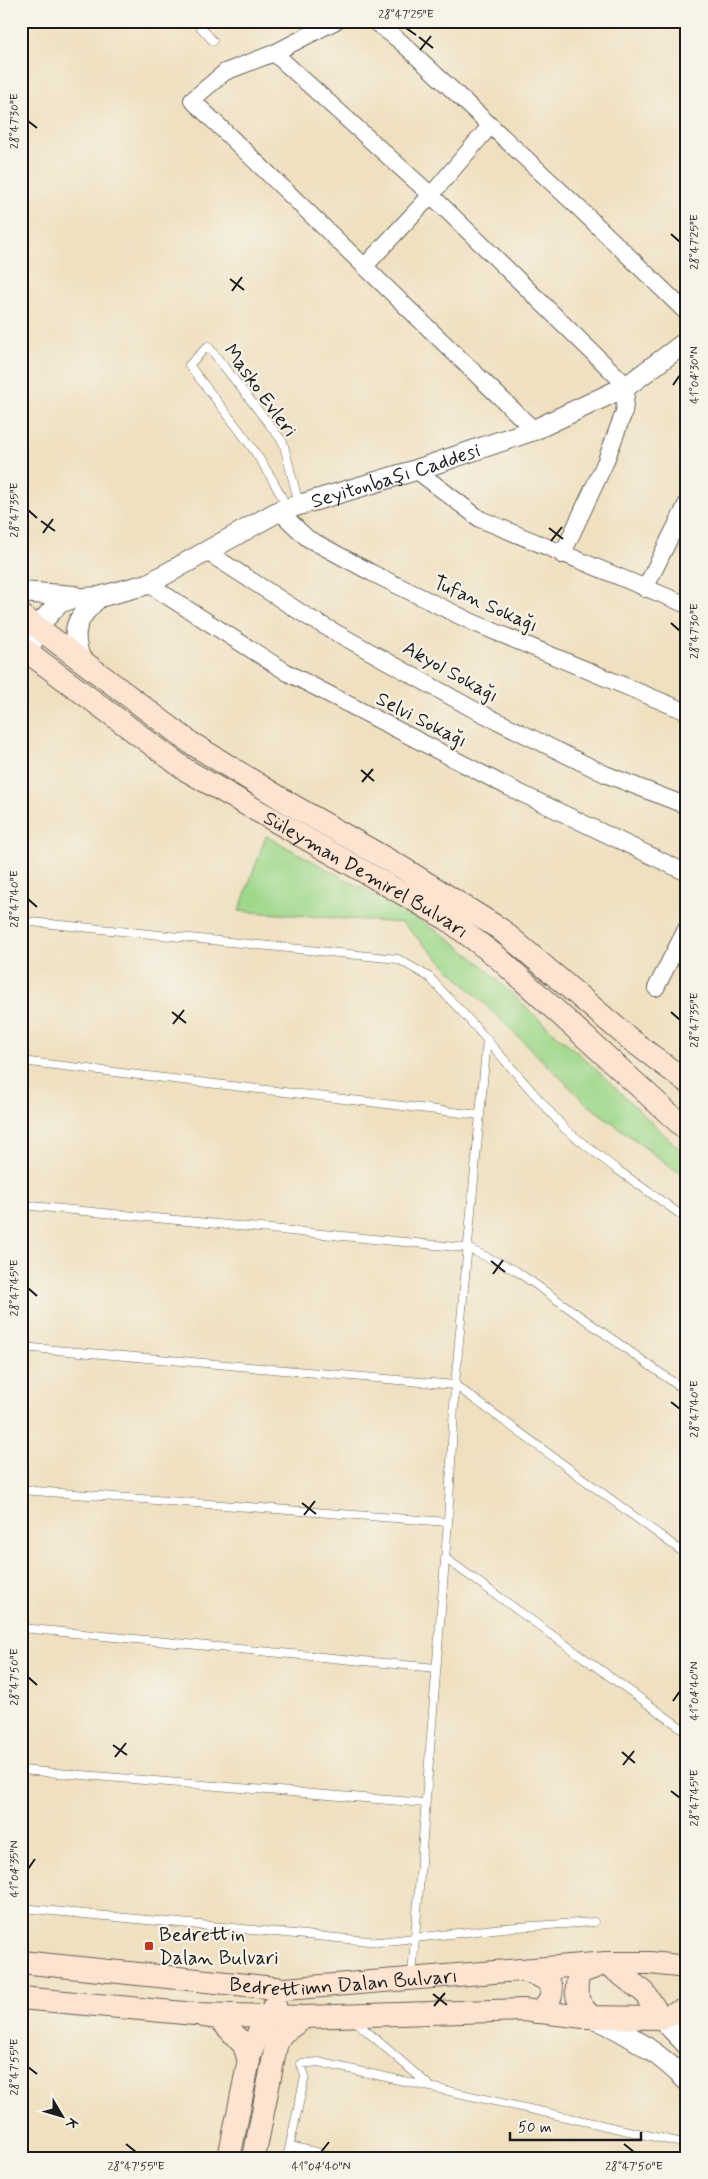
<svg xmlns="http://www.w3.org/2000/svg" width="708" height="2179" viewBox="0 0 708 2179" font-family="Mynerve,sans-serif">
<rect width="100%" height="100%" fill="#f7f3e8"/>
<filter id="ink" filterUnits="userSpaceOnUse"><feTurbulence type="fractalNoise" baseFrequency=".02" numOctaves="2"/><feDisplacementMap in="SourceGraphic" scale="10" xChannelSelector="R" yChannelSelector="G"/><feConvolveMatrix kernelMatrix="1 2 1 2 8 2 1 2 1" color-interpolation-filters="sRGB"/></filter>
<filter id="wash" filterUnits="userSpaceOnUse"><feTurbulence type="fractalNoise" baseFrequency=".0096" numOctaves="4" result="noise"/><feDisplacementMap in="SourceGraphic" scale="20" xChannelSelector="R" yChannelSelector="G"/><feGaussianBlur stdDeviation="1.12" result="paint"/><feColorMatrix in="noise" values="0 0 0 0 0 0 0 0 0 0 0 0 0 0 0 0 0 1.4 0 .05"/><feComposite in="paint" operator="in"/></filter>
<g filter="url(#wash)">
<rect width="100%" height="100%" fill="#efe0c0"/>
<!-- green -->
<path fill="#9ed88a" stroke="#5d7a53" d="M266,836L395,906L447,937L481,964L535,1016L586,1060L687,1156V1179L587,1104L402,923L239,911Z"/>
</g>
<g filter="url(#ink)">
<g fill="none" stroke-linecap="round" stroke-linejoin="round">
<defs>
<path id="service" d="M195,21L213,41
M287,508C263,455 224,411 189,365L208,346L283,442L299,504
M21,921L398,959L429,977L473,1024L565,1129L615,1168L687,1219
M21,1061L479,1115
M21,1205L467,1248L515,1270L687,1392
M21,1347L455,1385L687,1555
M21,1490L448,1522
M445,1558L687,1732
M21,1628L436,1668
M21,1770L425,1803
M21,1908L379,1942L503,1928L594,1922
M412,1976L448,1522L455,1385L487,1039
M355,2021L431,2087
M290,2146L341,2158
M287,2158L305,2076L301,2064L318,2062L687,2144"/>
<path id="minor" d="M336,21L274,53L225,72L192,100L534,430
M374,21L401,42L581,210L687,313
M274,53L431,195L627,386L624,412L605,463L562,555
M365,266L431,195L490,126
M416,470L480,519L687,605
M279,511L307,538L372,573L472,622L687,712
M207,552L308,617L471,708L605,774L687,806
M148,584L288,673L506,786L687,873
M645,589L687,503
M656,988L687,927"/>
<g id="tertiary">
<path d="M21,592L74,596"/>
<path id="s1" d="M29,652L37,627L59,603L70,599L99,597L148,584L279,511L416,470L534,430L627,386L687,341"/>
<path d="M81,660C69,631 77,617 99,597"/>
<path d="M594,2018C628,2033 660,2054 687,2081"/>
<path d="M661,2018L687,2045"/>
</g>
<g id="secondary">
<path d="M21,615L191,743L290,804L404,869L500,929L631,1040L687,1082"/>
<path id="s2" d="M21,647L186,770L447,919L496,956L687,1130"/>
<path id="s3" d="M21,1962L285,1989L606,1963H650L687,1967"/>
<path d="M606,1963L644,1992L661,2018"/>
<path d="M521,1970C529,1973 542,1975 548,1982C557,1993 547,2007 537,2012"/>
<path d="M21,1998L195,2014L305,2017L523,2010L584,2017L661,2018L687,2009"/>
<path d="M204,2016L219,2018L244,2045L249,2061"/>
<path d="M592,2017C576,2003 574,1994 579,1973L601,1965"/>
<path d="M229,2158L250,2055L261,2026L275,2005"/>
<path d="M254,2158L276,2046L281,2034L305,2017"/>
</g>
</defs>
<!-- service casing -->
<use href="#service" stroke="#666155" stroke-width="9"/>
<!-- minor casing -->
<use href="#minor" stroke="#666155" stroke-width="18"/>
<!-- tertiary casing -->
<use href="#tertiary" stroke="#666155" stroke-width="22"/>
<!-- secondary casing -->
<use href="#secondary" stroke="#666155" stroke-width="24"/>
<!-- service -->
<use href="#service" stroke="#fff" stroke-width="8"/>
<!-- minor -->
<use href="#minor" stroke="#fff" stroke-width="16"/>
<!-- tertiary -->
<use href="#tertiary" stroke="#fff" stroke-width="20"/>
<!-- secondary -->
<use href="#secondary" stroke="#fde4d1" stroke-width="22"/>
</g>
</g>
<!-- ticks -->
<path fill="none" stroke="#1c1c1c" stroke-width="2" d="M406,28L416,35M419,37L433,48M420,50L431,36M28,121L37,128M671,234L680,242M230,279L244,290M232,291L242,277M673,385L680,375M28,510L37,518M41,521L55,531M549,528L563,539M43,533L53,519M551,541L562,527M671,623L680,631M361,770L374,781M362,782L373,769M28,899L37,907M172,1012L186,1023M671,1012L680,1020M173,1024L184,1010M491,1261L505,1272M493,1274L503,1260M28,1288L37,1296M671,1402L680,1409M302,1503L316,1514M304,1515L315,1501M28,1677L37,1685M673,1701L680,1691M113,1745L127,1755M622,1752L635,1763M115,1757L126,1743M623,1765L634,1751M671,1791L680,1798M28,1869L35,1859M433,1994L447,2005M434,2006L445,1993M28,2067L37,2074M126,2144L136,2152M624,2144L634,2152M321,2152L329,2142"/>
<!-- markers -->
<rect fill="#c8321e" stroke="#f7f3e8" stroke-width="2" x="144" y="1941" width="10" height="10" rx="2.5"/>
<g text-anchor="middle" stroke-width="4.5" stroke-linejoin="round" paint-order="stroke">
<!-- street labels -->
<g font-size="20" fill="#1c1c1c" stroke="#f7f3e8">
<text transform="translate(261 390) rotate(54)" y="7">Masko Evleri</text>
<text dy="7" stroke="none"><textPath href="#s1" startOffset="422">Seyitonbaşı Caddesi</textPath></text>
<text transform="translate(486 603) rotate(24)" y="7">Tufan Sokağı</text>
<text transform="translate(451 671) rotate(29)" y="7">Akyol Sokağı</text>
<text transform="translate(422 719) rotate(27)" y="7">Selvi Sokağı</text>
<text dy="7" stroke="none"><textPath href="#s2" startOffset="414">Süleyman Demirel Bulvarı</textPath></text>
<text dy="7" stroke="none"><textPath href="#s3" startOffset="324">Bedrettimn Dalan Bulvarı</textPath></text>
</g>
<!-- poi labels -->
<g font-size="20" fill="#1c1c1c" stroke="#f7f3e8" text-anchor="start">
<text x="159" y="1941">Bedrettin<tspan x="159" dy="23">Dalan Bulvari</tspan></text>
</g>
</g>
<!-- margin -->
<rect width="708" height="2179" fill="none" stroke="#f7f3e8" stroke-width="55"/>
<!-- north arrow -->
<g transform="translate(62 2116) rotate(128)" stroke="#f7f3e8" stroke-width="4" paint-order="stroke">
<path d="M0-4L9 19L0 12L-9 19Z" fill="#1c1c1c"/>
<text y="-8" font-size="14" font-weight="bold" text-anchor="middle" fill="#1c1c1c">K</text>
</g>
<!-- scale -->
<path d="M510 2132v8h131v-8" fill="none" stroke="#1c1c1c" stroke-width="2.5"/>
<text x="518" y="2132" font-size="15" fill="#1c1c1c" stroke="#f7f3e8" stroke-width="4" paint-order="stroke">50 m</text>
<rect x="28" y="28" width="652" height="2124" fill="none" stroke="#1c1c1c" stroke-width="2"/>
<g font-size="12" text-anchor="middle" fill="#1c1c1c">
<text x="406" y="18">28°47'25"E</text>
<text transform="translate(14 121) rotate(-90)" y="4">28°47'30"E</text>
<text transform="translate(694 242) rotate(-90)" y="4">28°47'25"E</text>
<text transform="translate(694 375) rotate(-90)" y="4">41°04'30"N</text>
<text transform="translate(14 510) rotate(-90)" y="4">28°47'35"E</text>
<text transform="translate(694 631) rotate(-90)" y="4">28°47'30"E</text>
<text transform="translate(14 899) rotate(-90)" y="4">28°47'40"E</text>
<text transform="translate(694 1020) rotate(-90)" y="4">28°47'35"E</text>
<text transform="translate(14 1288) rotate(-90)" y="4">28°47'45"E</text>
<text transform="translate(694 1409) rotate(-90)" y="4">28°47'40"E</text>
<text transform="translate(14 1677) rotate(-90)" y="4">28°47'50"E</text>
<text transform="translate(694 1691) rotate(-90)" y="4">41°04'40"N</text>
<text transform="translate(694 1798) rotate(-90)" y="4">28°47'45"E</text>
<text transform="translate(14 1869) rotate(-90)" y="4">41°04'35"N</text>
<text transform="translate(14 2067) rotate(-90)" y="4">28°47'55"E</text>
<text x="136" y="2170">28°47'55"E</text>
<text x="321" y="2170">41°04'40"N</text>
<text x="634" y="2170">28°47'50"E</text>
</g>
</svg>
